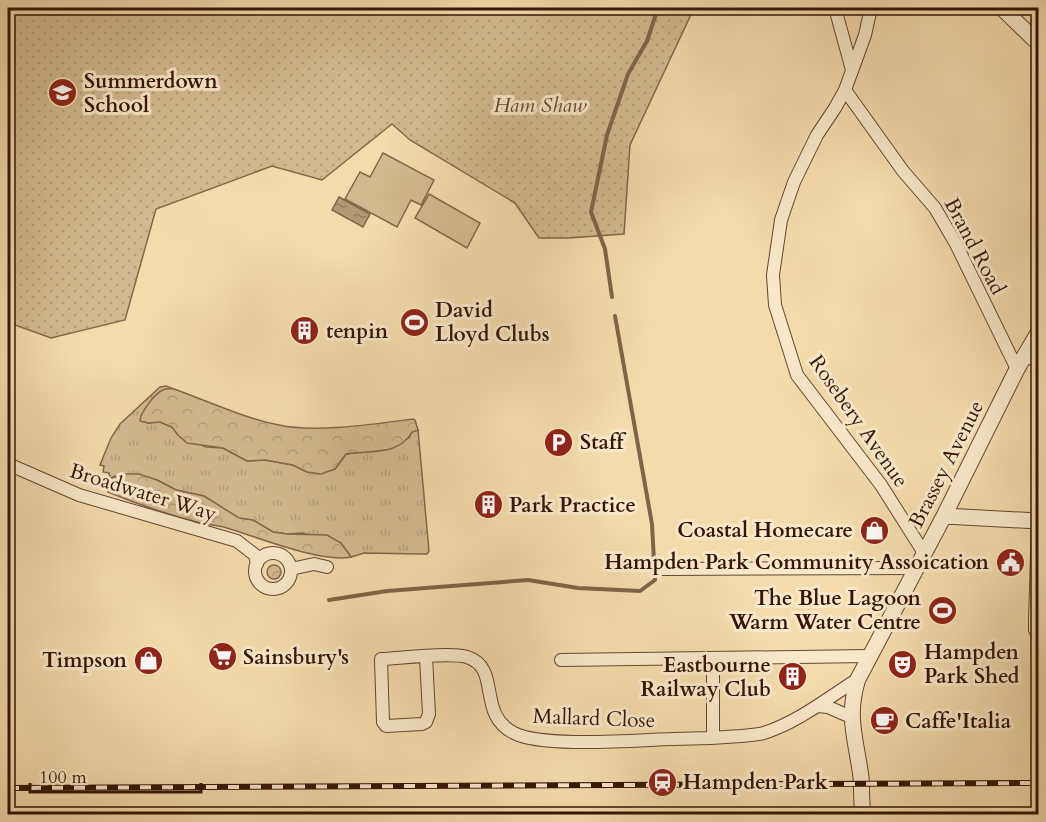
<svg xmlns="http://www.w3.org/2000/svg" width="1046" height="822" viewBox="0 0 1046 822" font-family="Cardo,serif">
<defs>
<pattern id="grass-tufts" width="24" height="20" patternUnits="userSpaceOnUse" patternTransform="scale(1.5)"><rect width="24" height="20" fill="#d3b990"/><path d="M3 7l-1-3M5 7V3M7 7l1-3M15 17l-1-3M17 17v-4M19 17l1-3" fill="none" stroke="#b69e7b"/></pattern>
<pattern id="forest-crowns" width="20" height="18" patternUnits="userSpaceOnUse" patternTransform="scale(1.5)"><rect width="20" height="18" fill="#d3b990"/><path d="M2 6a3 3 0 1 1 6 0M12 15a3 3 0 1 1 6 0" fill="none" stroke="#b69e7b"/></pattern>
<pattern id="park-dots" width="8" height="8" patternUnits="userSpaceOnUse" patternTransform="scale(1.5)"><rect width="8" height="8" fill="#d3b990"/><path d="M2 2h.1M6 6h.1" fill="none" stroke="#b69e7b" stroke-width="1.8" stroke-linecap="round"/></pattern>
<pattern id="water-ripples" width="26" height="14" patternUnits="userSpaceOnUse" patternTransform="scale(1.5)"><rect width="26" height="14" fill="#b39874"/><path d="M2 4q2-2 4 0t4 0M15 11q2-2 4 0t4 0" fill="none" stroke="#927b5d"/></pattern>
</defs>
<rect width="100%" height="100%" fill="#f4dbac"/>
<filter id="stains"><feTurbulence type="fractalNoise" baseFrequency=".00333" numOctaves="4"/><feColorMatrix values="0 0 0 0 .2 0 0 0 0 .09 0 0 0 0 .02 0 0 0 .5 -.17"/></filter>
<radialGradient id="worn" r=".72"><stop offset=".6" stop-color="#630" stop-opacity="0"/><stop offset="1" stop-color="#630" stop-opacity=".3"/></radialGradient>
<!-- grass -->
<path fill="url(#grass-tufts)" stroke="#84674c" stroke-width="1.5" d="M166,386L174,389L164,390L142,421L148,423L160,422L172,427L178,435L206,447L223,448L247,461L265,460L293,465L307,472L335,469L346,454L376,450L409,438L412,432L418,430L429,551L427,554H420L364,553L351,557L341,543L303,533L287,534L273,532L253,520L239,519L204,496L176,490L157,480L122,474L110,478L109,473L103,472L104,466L100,465L111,438L120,424L160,387Z"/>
<!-- forest -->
<path fill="url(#forest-crowns)" stroke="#84674c" stroke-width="1.5" d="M174,389C208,401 243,418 279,425C315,433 375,424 413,419L415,420L418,430L412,432C399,456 369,450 346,454L335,469L321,474L307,472L293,465L265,460L247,461L223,448L187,443L178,435L172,427L160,422L148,423L140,421C140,413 155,393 163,390C167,388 170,389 174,389Z
M122,474H139L157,480L176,490L204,496L239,518L253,520L273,532L287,534L327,535L341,543L351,557C321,563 257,537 227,528C218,525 209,525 200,523C169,515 137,504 108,492L102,482L104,478H113Z
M267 572a7 7 0 1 1 14 0a7 7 0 1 1-14 0Z"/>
<!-- park -->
<path fill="url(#park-dots)" stroke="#84674c" stroke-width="1.5" d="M8,8H694L630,145L624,234L568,238H539L515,203L410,140L392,124L322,180L272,166L156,209L125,320L51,338L15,325L8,282Z"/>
<!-- garden -->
<path fill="#d3b990" stroke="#84674c" stroke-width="1.5" d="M383,153L434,180L421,205L411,200L397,227L345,199L360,172L370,177Z
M429,194L480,223L467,248L415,218Z"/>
<!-- water -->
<path fill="url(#water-ripples)" stroke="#806449" stroke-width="1.5" d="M339,197L370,214L363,227L332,210Z"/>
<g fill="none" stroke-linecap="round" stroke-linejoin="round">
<!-- stream -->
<path stroke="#806449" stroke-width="4" d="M612,297L605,249L591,212L607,135L628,74L647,41L658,8
M329,600L387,591L528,580L578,588L640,591L655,580L652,524L615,316"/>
<defs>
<path id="minor" d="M835,8L852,70
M871,8L865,35L845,90L835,108L817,135L794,182L781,220L773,275L775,305L797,375L881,485L924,553
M845,90L903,171L935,208L956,244L1017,369
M1024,357L1038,360
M8,464L79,495L237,541L255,555L257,564
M1038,521L1035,621V630L1038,637
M255 571a18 18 0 1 1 36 0a18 18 0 1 1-36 0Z
M291,569L314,564L327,567
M662,569L916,568
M426,657L429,714L426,722L422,724L386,726L383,722L381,659C401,658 451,652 467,657C502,668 476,714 514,733C542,748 638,740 673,739C696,739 718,738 741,736C748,735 757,735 764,733C798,722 828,698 858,679
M561,660L869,656
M817,706L828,707L851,717
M713,738V668"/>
<path id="tertiary" d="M1002,8L1038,43
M944,516L1038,521
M863,814C861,802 862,789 861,777C856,739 846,716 858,679L944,516L1017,369L1038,333"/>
</defs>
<!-- minor casing -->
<use href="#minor" stroke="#644631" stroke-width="14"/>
<!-- tertiary casing -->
<use href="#tertiary" stroke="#644631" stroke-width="17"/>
<!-- minor -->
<use href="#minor" stroke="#f8e8c9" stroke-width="12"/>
<!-- tertiary -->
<use href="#tertiary" stroke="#f8e8c9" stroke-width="15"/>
<defs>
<path id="rail" d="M8,788L1038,783"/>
</defs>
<!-- rail casing -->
<use href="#rail" stroke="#341508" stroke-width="6"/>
<!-- rail -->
<use href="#rail" stroke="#f8e8c9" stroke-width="4" stroke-dasharray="11" stroke-linecap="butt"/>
</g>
<!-- icons -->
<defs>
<symbol id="school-disc" viewBox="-11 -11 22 22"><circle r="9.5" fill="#8f2418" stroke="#f8e8c9"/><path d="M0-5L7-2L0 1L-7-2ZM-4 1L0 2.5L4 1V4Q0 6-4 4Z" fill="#fff"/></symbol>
<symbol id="stadium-disc" viewBox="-11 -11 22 22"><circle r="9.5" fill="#8f2418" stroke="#f8e8c9"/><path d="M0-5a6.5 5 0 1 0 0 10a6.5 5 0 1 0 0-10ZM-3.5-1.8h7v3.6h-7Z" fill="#fff"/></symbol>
<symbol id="building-disc" viewBox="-11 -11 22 22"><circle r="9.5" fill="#8f2418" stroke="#f8e8c9"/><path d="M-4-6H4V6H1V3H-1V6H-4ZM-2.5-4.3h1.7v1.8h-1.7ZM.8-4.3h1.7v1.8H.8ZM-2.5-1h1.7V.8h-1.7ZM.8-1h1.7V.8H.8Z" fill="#fff"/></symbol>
<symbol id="parking-disc" viewBox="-11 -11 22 22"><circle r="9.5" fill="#8f2418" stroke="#f8e8c9"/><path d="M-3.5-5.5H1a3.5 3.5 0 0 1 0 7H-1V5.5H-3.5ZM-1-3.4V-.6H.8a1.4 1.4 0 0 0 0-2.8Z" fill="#fff"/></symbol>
<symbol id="shop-disc" viewBox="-11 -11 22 22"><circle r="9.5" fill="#8f2418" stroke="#f8e8c9"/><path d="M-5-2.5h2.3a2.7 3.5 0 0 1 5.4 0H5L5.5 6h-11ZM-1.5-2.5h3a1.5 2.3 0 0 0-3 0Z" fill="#fff"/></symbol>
<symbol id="civic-disc" viewBox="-11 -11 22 22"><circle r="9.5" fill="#8f2418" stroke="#f8e8c9"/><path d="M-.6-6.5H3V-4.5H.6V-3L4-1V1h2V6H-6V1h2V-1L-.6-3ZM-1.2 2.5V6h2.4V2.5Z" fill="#fff"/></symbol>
<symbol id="supermarket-disc" viewBox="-11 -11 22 22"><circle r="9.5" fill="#8f2418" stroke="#f8e8c9"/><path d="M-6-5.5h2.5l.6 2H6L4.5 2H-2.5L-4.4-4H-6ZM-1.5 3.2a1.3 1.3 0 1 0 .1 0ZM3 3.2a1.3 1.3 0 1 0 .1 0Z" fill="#fff"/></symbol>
<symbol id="theatre-disc" viewBox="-11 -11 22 22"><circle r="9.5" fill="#8f2418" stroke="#f8e8c9"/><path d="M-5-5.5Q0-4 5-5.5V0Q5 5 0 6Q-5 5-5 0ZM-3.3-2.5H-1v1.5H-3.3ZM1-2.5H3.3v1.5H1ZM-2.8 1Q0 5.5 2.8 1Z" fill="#fff"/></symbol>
<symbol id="cafe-disc" viewBox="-11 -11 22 22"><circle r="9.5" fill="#8f2418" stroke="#f8e8c9"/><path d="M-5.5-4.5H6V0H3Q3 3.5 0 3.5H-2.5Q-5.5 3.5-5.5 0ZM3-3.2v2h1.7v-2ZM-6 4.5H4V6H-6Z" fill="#fff"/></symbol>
<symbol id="station-disc" viewBox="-11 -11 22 22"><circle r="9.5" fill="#8f2418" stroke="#f8e8c9"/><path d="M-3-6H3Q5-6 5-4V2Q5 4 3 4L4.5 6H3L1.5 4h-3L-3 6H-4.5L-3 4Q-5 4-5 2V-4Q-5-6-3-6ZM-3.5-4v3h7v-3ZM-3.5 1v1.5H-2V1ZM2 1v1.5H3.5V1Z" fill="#fff"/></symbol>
</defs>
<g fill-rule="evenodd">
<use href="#school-disc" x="46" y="76" width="33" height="33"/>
<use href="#stadium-disc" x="398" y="306" width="33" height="33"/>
<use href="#building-disc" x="288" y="314" width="33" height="33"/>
<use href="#parking-disc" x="542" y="426" width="33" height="33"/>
<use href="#building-disc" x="472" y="488" width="33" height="33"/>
<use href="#shop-disc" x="858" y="514" width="33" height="33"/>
<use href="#civic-disc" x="994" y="546" width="33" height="33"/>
<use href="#stadium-disc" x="926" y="594" width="33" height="33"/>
<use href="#supermarket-disc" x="206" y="640" width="33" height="33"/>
<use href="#shop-disc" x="132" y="644" width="33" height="33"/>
<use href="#theatre-disc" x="886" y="648" width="33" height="33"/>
<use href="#building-disc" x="776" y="660" width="33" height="33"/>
<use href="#cafe-disc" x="868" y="704" width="33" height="33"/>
<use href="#station-disc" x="646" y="766" width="33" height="33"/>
</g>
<g text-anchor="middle" stroke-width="6" stroke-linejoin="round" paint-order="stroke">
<!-- poi labels -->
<g font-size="21" font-weight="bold" fill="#341508" stroke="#f8e8c9" text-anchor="start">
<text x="84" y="88">Summerdown<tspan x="84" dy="24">School</tspan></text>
<text x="435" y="317">David<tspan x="435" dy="24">Lloyd Clubs</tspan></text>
<text x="326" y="338">tenpin</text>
<text x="580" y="449">Staff</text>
<text x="509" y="512">Park Practice</text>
<text x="853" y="537" text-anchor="end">Coastal Homecare</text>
<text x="989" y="569" text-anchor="end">Hampden Park Community Assoication</text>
<text x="921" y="605" text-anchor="end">The Blue Lagoon<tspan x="921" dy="24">Warm Water Centre</tspan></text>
<text x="924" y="659">Hampden<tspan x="924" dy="24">Park Shed</tspan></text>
<text x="243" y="664">Sainsbury's</text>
<text x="127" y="667" text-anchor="end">Timpson</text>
<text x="771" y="672" text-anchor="end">Eastbourne<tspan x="771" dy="24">Railway Club</tspan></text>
<text x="905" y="728">Caffe'Italia</text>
<text x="683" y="789">Hampden Park</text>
</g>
<!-- park labels -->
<g font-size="21" font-style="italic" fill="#644631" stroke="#f8e8c9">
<text x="540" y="112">Ham Shaw</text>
</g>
<!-- street labels -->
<g font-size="21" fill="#341508" stroke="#f8e8c9">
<text transform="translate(975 246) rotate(62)" y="7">Brand Road</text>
<text transform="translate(859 421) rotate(55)" y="7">Rosebery Avenue</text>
<text transform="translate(946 464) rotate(-63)" y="7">Brassey Avenue</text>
<text transform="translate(143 492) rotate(17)" y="7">Broadwater Way</text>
<text transform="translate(594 718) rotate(2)" y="7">Mallard Close</text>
</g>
</g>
<!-- margin -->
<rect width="1046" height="822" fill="none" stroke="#f4dbac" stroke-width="30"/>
<rect x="9" y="9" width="1028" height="804" fill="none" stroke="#341508" stroke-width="3"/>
<rect x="15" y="15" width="1016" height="792" fill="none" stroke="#341508" stroke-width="1.5"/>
<!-- scale -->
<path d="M30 783v9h171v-9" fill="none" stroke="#341508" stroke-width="3"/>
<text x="39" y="783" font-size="18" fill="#341508" stroke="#f8e8c9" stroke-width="4.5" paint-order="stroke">100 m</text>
<rect width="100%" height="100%" filter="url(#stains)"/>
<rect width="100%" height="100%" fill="url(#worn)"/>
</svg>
